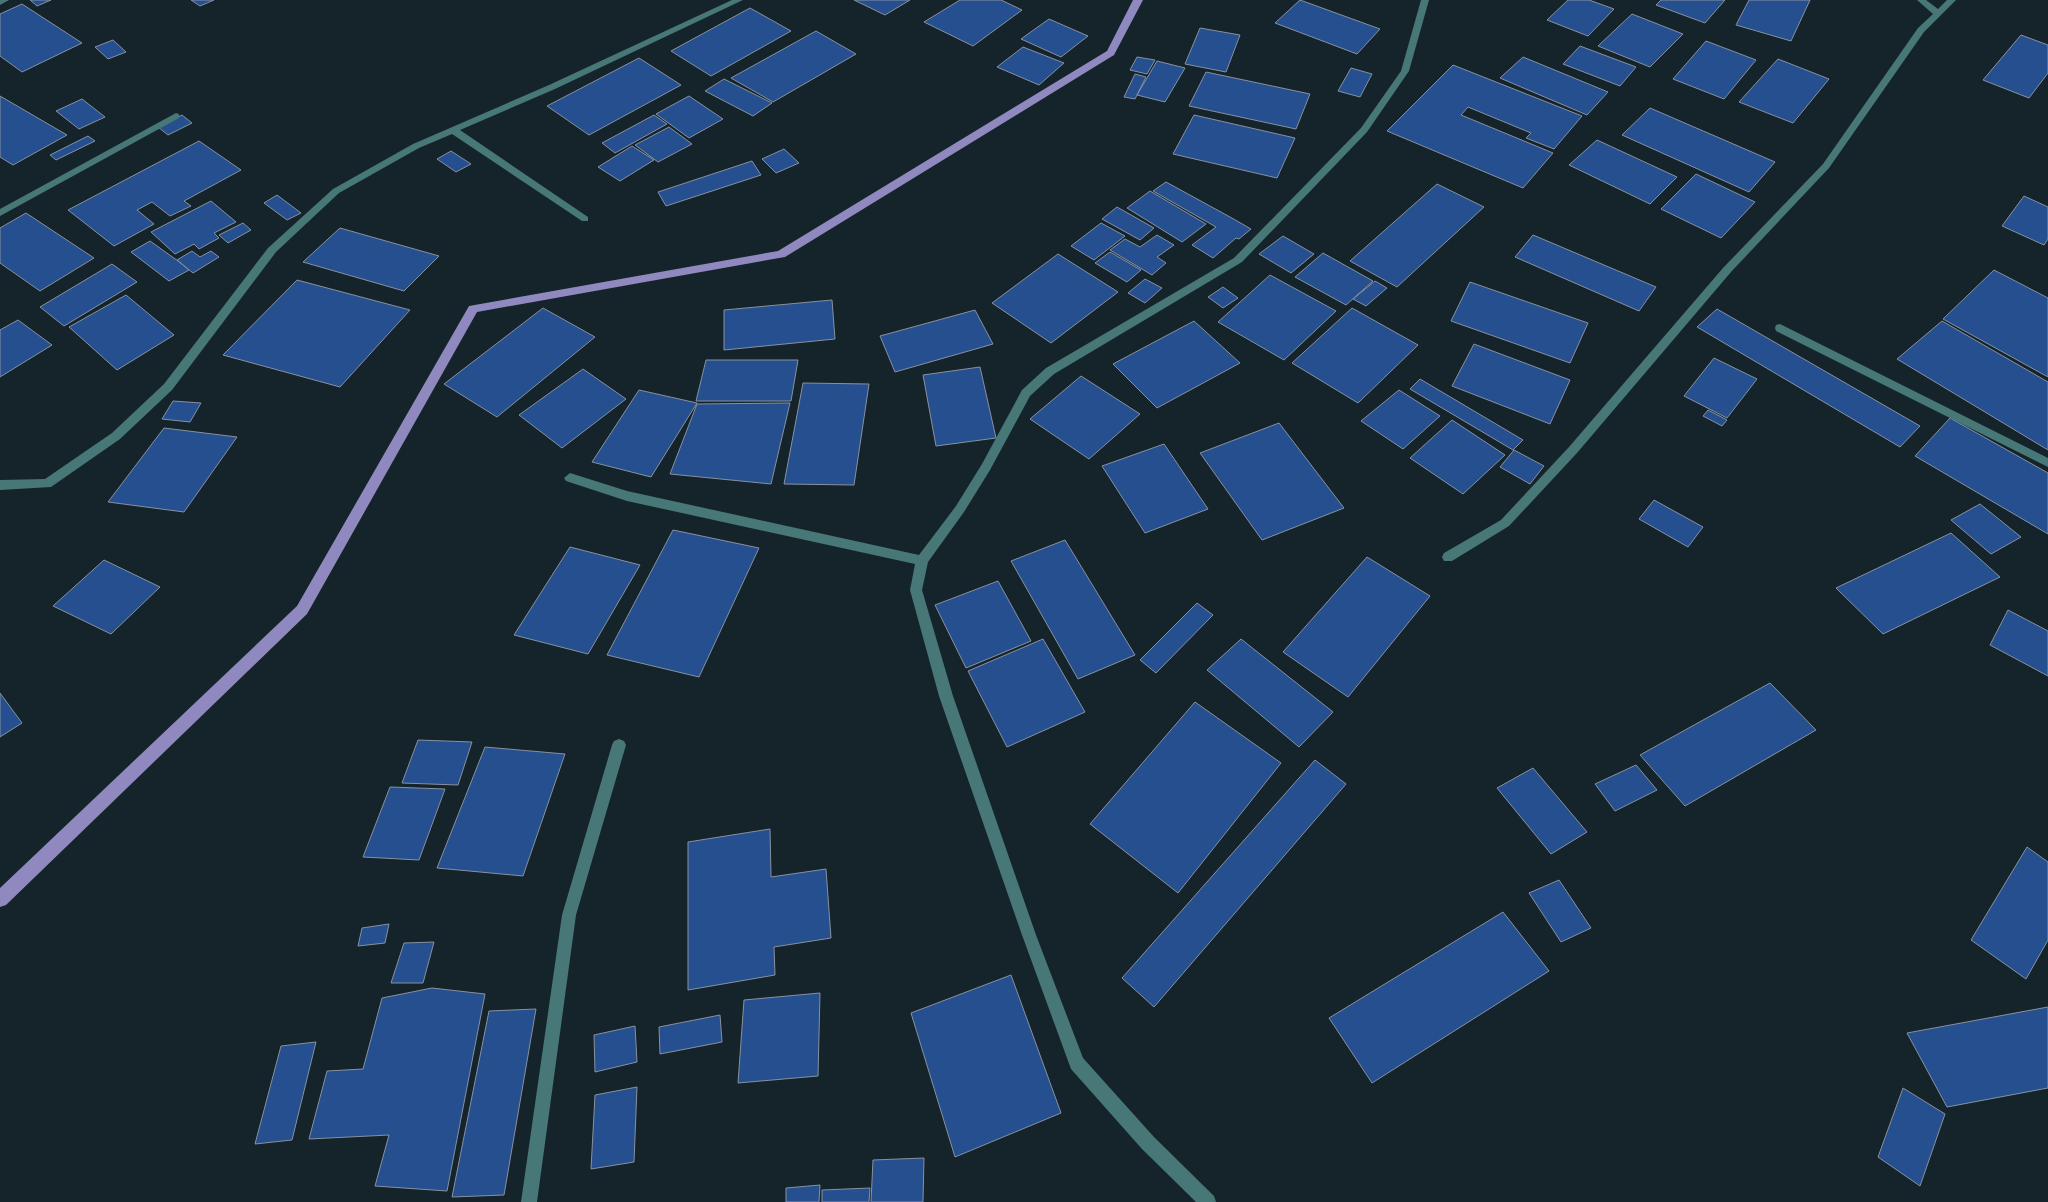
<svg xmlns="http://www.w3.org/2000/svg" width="2048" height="1202" viewBox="0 0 2048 1202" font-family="'Nunito Sans',sans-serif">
<rect width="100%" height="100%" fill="#15242a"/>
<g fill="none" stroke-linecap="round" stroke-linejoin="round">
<!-- stream -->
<path fill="#9089bf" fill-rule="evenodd" d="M1133,0H1143L1114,55L785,257L477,312L307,614L6,905L0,907V888L297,606L469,306L778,251L1107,51Z"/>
</g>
<!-- building -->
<path fill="#254f8f" stroke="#88919f" d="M30,0H51L37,6Z
M191,0H214L200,6Z
M854,0H910L885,15Z
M960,0H1001L1022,10L973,46L924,22Z
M1300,0L1380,29L1357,54L1275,23Z
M1568,0H1589L1614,9L1588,36L1547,20Z
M1661,0H1725L1705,23L1656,5Z
M1749,0H1810L1791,41L1736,25Z
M22,4L82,43L22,72L0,56V14Z
M750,8L791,31L711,76L671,51Z
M1632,14L1683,34L1650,67L1598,46Z
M1049,19L1088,36L1061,57L1021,39Z
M1200,28L1240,35L1226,72L1185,64Z
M816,31L856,54L773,102L731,78Z
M2021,35L2048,45V73L2029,98L1983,80Z
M113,40L126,52L108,59L95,47Z
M1706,41L1756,60L1724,99L1673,79Z
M1580,46L1636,67L1620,86L1563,64Z
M1023,47L1064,63L1039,85L997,67Z
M1137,57L1155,60L1147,74L1130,70Z
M1523,57L1608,92L1587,115L1500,78Z
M639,58L681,85L589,135L547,106Z
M1778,59L1829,79L1793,123L1739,102Z
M1157,61L1185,68L1165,102L1137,95Z
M1453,65L1582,116L1554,149L1526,138L1531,133L1468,107L1461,115L1553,153L1523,188L1387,131Z
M1351,68L1372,74L1360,97L1338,91Z
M1206,72L1310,94L1296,129L1189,106Z
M1135,74L1146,77L1135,99L1124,97Z
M724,79L772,103L753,116L705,91Z
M0,96L67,135L13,165L0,157Z
M689,96L723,119L689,138L656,114Z
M82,99L105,117L79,129L56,111Z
M1650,108L1775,162L1749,192L1622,135Z
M182,115L192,123L168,135L158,127Z
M654,115L667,124L615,153L602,143Z
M1194,115L1295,138L1277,178L1173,154Z
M669,127L692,144L658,162L635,145Z
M88,136L95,141L56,160L50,155Z
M1597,140L1677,177L1650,204L1569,165Z
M199,141L241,170L184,201L191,206L170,216L152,202L137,210L154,224L114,246L68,210Z
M632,146L654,160L620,181L598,167Z
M784,149L799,163L776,173L762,159Z
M451,151L471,164L456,172L437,159Z
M752,161L761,175L666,206L658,192Z
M1696,174L1755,202L1721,238L1661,209Z
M1166,182L1230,217L1251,229L1239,239L1236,238L1213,258L1192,245L1216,227L1153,191Z
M1437,184L1484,207L1397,287L1350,261Z
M1150,191L1206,224L1182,242L1127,208Z
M277,195L301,213L287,220L264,203Z
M2024,196L2048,207V239L2044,245L2002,226Z
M211,201L236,222L214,233L219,238L199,249L194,244L175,254L151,232Z
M1117,207L1154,228L1140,240L1102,219Z
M26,213L94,258L40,291L0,263V228Z
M243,223L251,230L228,243L219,235Z
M1101,223L1125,236L1094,260L1071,246Z
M340,228L439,256L404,291L303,262Z
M1157,235L1174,245L1157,257L1166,263L1152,275L1110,250L1125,239L1140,247Z
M1533,235L1656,287L1639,311L1515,257Z
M1283,236L1314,254L1291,273L1259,254Z
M150,241L178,261L189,270L169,281L131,252Z
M192,251L200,257L211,251L219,257L193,273L177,260Z
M1110,252L1141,270L1127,282L1095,263Z
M1323,253L1373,281L1346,305L1295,277Z
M1058,254L1118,292L1051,343L992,303Z
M112,264L137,282L64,326L40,307Z
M1994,270L2048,298V377L1943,319Z
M1270,275L1336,311L1284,360L1218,322Z
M1145,279L1162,288L1145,303L1128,293Z
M297,280L410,310L340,387L223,355Z
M1375,281L1387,288L1366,306L1353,299Z
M1470,282L1588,323L1570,363L1451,321Z
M1223,287L1238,298L1223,308L1208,297Z
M126,295L174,335L117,370L69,327Z
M832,300L835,339L724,350V310Z
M543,308L595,337L497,417L444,384Z
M1352,308L1418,345L1358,403L1292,363Z
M1717,309L1920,426L1900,447L1697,327Z
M975,310L993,344L895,372L880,336Z
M18,320L52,345L0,377V330Z
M1194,321L1240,363L1157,408L1113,364Z
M1942,321L2048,382V450L1897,359Z
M1474,344L1570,380L1550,424L1452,386Z
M1714,358L1757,379L1727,418L1684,396Z
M706,360H798L791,401H696Z
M980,367L996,438L936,446L923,375Z
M583,369L626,399L562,448L519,415Z
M1081,376L1140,414L1089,459L1030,419Z
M1420,379L1523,440L1513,450L1410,389Z
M803,383L869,384L854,485L784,484Z
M639,390L697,403L651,477L592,462Z
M1399,390L1440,416L1403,449L1361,421Z
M173,401L201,403L190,422L162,419Z
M790,403L771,484L670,474L697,404Z
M1708,410L1727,420L1722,426L1703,416Z
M1950,418L2048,473V534L1915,456Z
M1452,420L1505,455L1463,494L1410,458Z
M1279,423L1344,508L1262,540L1200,453Z
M164,428L237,437L184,512L108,502Z
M1164,444L1208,509L1145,533L1102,466Z
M1514,450L1544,466L1530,484L1500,467Z
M1654,500L1703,527L1688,547L1639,519Z
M1980,504L2021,537L1991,554L1951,520Z
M673,530L759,548L699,677L607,655Z
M1951,533L2000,577L1883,634L1836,588Z
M1065,540L1135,655L1078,679L1011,561Z
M570,547L640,565L588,654L514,635Z
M1367,557L1430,596L1348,697L1283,652Z
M104,560L160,587L111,634L53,606Z
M998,581L1031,641L966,668L935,605Z
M1197,603L1213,615L1156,673L1140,660Z
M2008,610L2048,631V676L1990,645Z
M1043,639L1085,712L1007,747L968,671Z
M1241,639L1333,712L1299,747L1207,670Z
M1770,683L1816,730L1685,806L1640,755Z
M0,693L22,723L0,737Z
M1195,702L1281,763L1178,893L1090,824Z
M418,740L472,742L458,785L402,783Z
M485,747L565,754L523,876L437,868Z
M1315,760L1346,784L1154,1007L1122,978Z
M1636,765L1657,790L1615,811L1595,784Z
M1533,768L1587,832L1551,854L1497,788Z
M390,787L445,789L419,860L363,857Z
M770,829L771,877L826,869L831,938L774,947L775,975L688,990V842Z
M2027,847L2048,862V940L2026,979L1971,940Z
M1559,880L1591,928L1561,942L1529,893Z
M1503,912L1549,971L1372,1083L1329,1018Z
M389,924L385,943L358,946L362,928Z
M434,942L423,983H391L404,943Z
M1011,975L1061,1113L955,1157L911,1013Z
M432,988L485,994L447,1191L375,1186L389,1135L309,1139L327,1071L363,1069L382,998Z
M820,993L818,1076L738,1083L744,1000Z
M2048,1007V1088L1947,1107L1907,1033Z
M536,1009L504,1195L452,1197L489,1011Z
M720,1015L722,1042L660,1054L659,1027Z
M635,1026L637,1062L595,1072L594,1035Z
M316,1042L292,1140L255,1144L281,1046Z
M637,1087L634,1162L591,1169L595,1095Z
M1903,1088L1945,1114L1920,1186L1878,1157Z
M924,1158L923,1202H871L873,1160Z
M820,1185L819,1202H786V1188Z
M870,1188L869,1202H822V1190Z"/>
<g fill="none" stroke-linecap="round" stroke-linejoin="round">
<!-- minor -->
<path fill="#477777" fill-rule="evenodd" d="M0,0H9L0,5Z
M732,0H743L555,89L460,130L588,217V221H582L452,134L419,148L339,193L276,252L172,390L120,439L51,487L0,490V480L45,479L112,433L164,384L268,248L333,189L413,144L549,85Z
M1421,0H1429L1409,71L1367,132L1242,262L1054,374L1030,396L990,470L964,512L928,562L922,590L953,696L1036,935L1083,1058L1154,1137L1214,1196L1216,1202H1196L1142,1149L1071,1069L1022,935L939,696L910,590L915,564L627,501L566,481L564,478L570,473L627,491L919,555L956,506L982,464L1022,390L1046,368L1234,258L1361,128L1401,71Z
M1917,0H1926L1938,9L1947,0H1956L1924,32L1829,168L1731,272L1577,453L1509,526L1452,561H1444L1442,557L1444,553L1501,520L1569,447L1723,268L1823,164L1918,28L1933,14Z
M176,113L179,114V118L0,216V209Z
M1780,324L2048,458V467L1776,331L1775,328L1776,325Z
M619,739L624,741L626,745L576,915L537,1202H521L562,915L612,745L614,741Z"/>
</g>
</svg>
